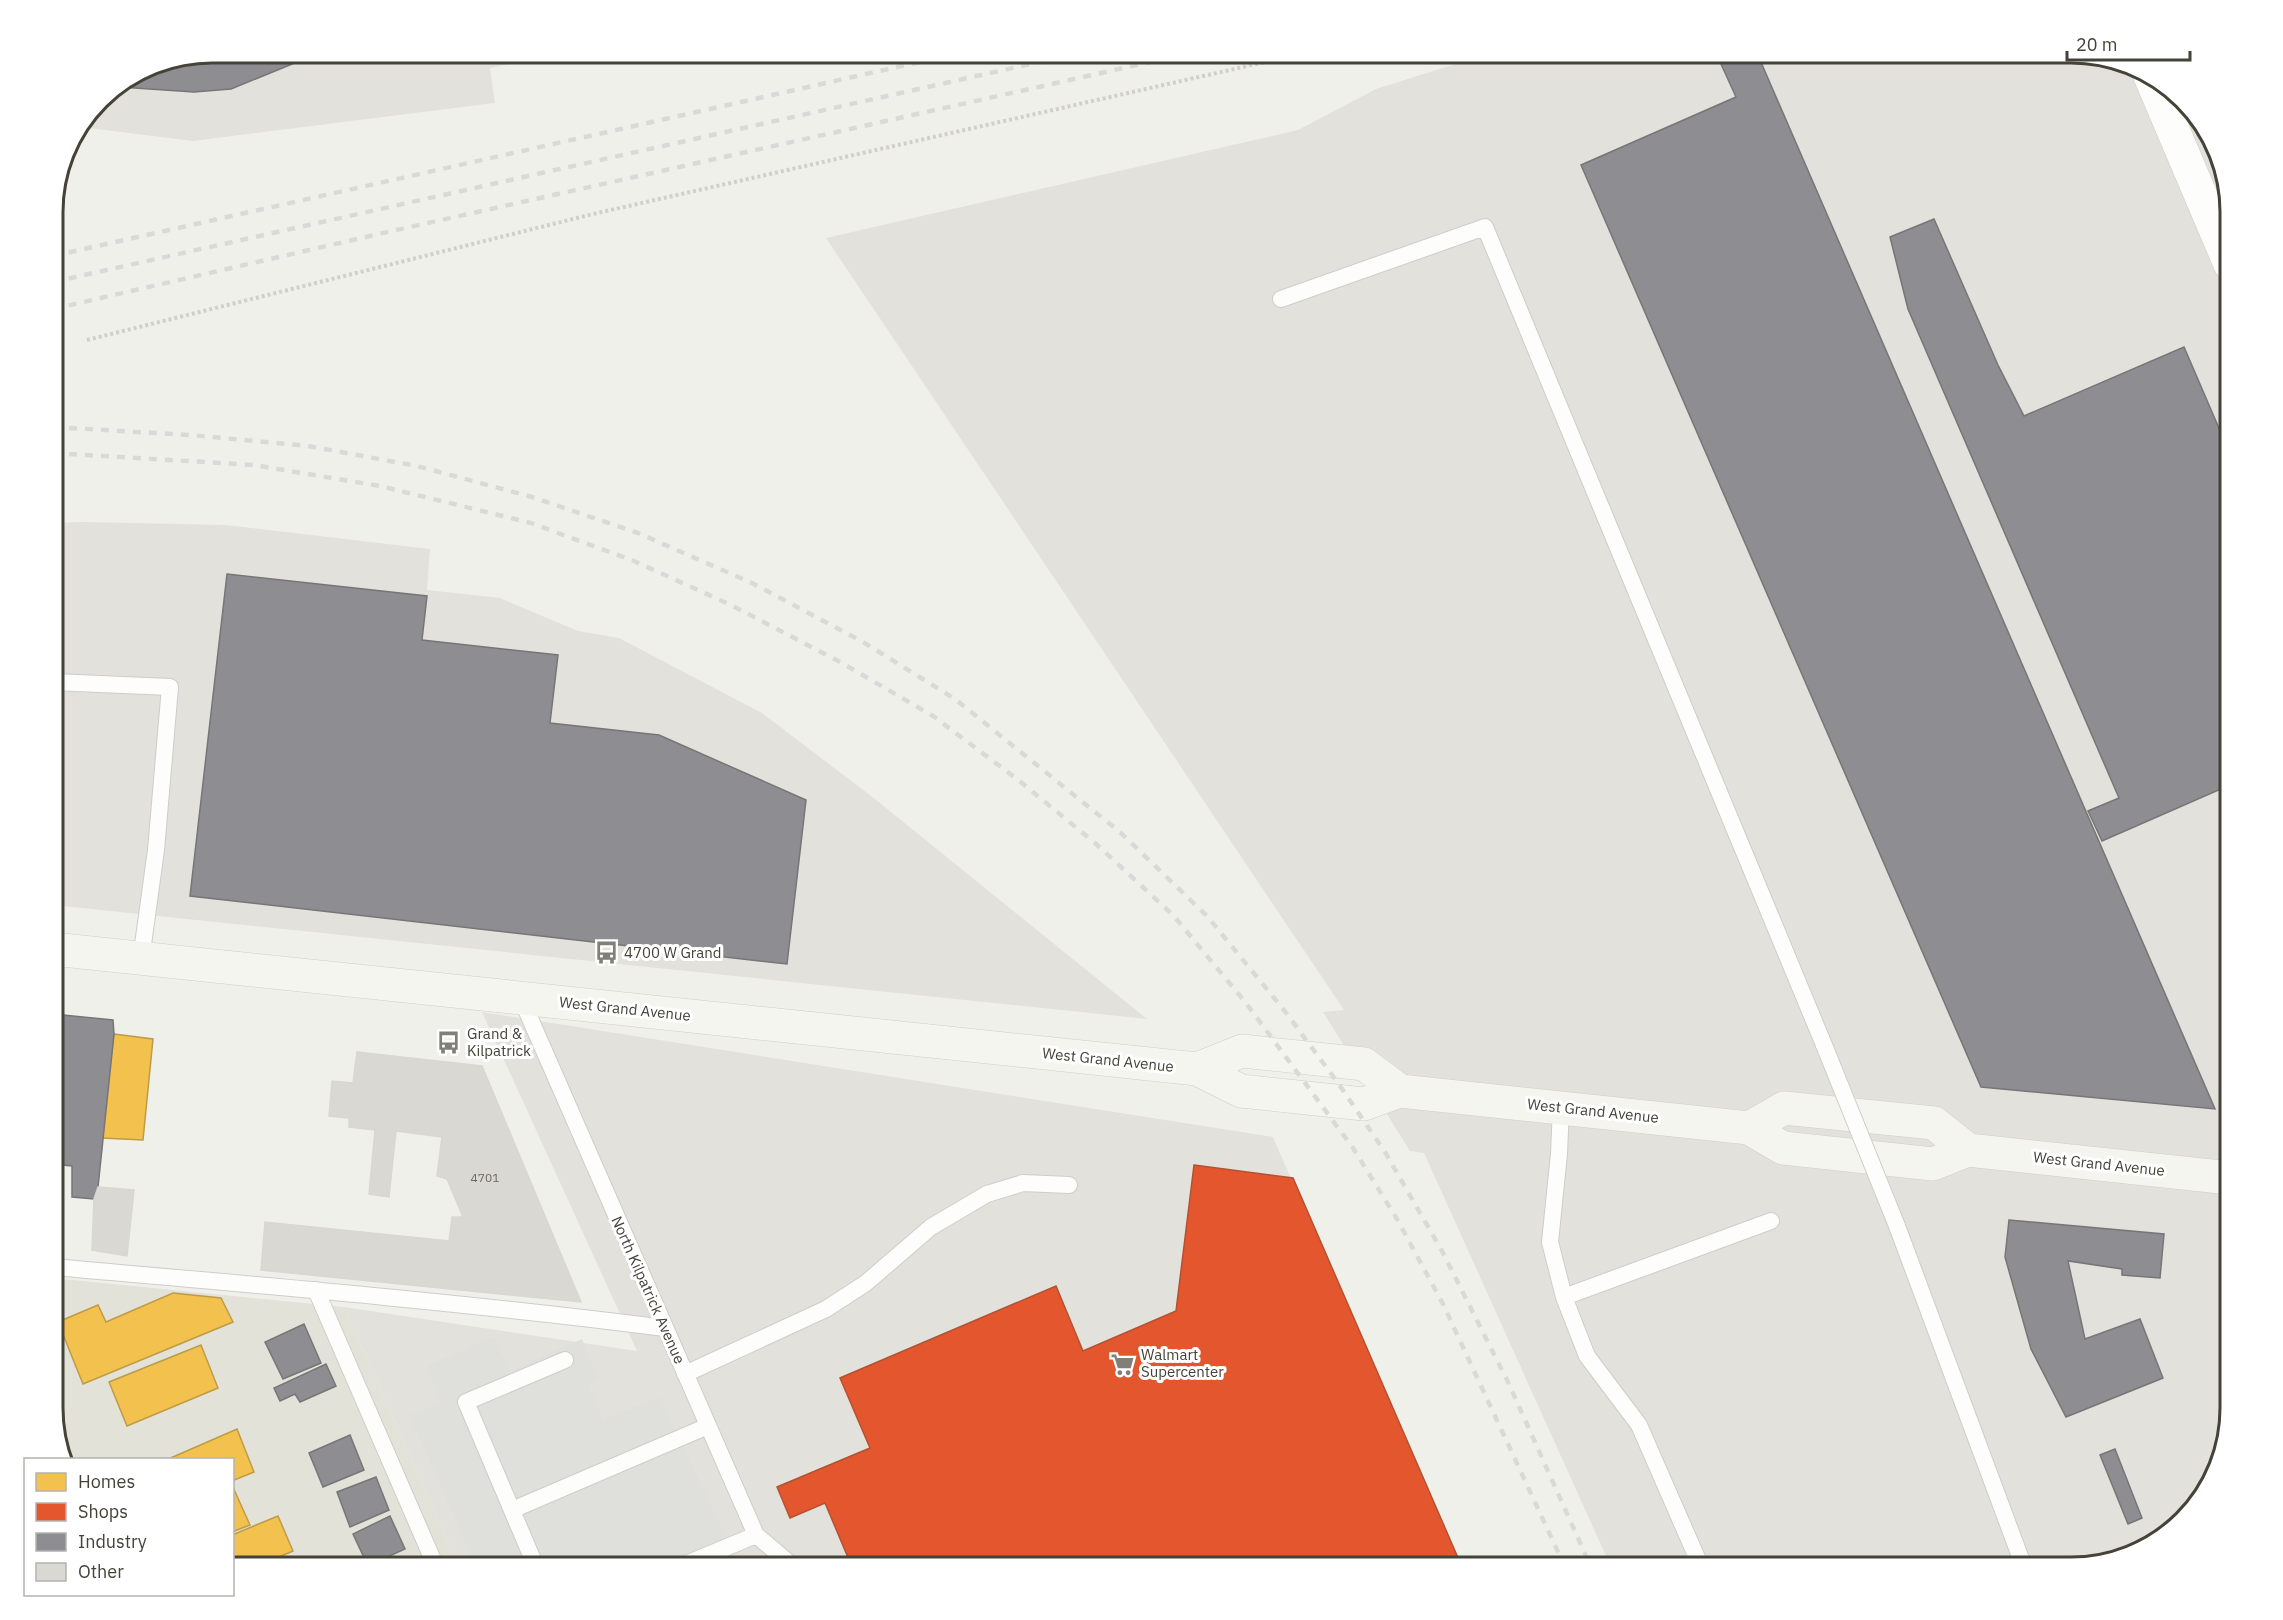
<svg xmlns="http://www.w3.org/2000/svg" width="2283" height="1620" viewBox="0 0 2283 1620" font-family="'IBM Plex Sans',sans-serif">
<rect width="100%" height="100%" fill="#f0f0eb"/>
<!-- residential -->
<path fill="#e3e2d9" d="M53,1278L344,1307L459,1567H233L232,1460L64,1459L53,1418Z"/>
<!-- industrial -->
<path fill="#e3e1dc" d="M212,53H567L490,68L495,103L193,141L81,127L100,99L152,65Z
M1508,53H2071L2122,61L2168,85L2214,141L2230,212V1408L2222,1459L2198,1505L2142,1551L2071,1567H1611L1424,1153L1410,1151L1323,1012L1344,1010L826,238L1298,130L1376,89L1449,66Z
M83,522L226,525L430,549L427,590L500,598L578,631L619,638L762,713L875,799L1147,1019L53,905V523Z
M482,1012L1273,1137L1459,1567H459L344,1307L637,1351Z"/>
<!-- parking -->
<path fill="#dfdfdb" d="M494,1337L510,1371L582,1339L598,1378L588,1385L603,1420L660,1397L740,1567H476L410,1416L442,1402L426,1366Z"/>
<!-- homes -->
<path fill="#f2c14e" stroke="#be9b47" stroke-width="1.5" d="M114,1034L153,1039L143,1140L101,1138Z
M173,1293L221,1298L233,1322L83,1384L58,1322L98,1305L106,1322Z
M201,1345L218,1388L127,1426L109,1382Z
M237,1429L254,1472L232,1481V1460H166Z
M232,1485L250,1525L232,1532Z
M278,1516L293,1551L255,1567H232V1535Z
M290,1560L293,1567H273Z"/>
<!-- shops -->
<path fill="#e4572e" stroke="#b45131" stroke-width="1.5" d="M1194,1165L1293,1178L1462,1567H852L825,1503L790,1518L777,1487L870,1448L840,1378L1056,1286L1083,1351L1176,1311Z"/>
<!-- industry -->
<path fill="#8d8d92" stroke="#777677" stroke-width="1.5" d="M212,53H319L231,89L194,92L118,87L152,65Z
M1716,53H1757L2215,1109L1981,1087L1581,165L1736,97Z
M1934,219L1998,365L2024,416L2184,347L2230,454V785L2102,841L2088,811L2119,798L1908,309L1890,237Z
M227,574L427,596L422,640L558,655L550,723L659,735L806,800L787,964L190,896Z
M53,1014L113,1020L114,1034L98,1187L94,1199L72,1197V1166L53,1164Z
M2009,1220L2164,1234L2160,1278L2122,1275V1269L2068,1261L2085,1339L2140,1319L2163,1378L2066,1417L2031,1349L2005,1257Z
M304,1324L321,1363L283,1379L265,1342Z
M326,1364L336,1386L300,1402L295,1394L280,1401L274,1388Z
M350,1435L364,1470L323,1487L309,1453Z
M2115,1449L2142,1518L2128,1524L2100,1455Z
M376,1477L389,1510L350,1527L337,1492Z
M390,1516L405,1549L368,1566L353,1534Z"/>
<!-- building -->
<path fill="#d9d8d3" stroke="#d8d7d1" stroke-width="1.5" d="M357,1052L482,1066L581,1302L261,1270L265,1222L449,1241L452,1217H463L447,1179L437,1176L442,1137L396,1131L389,1197L369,1194L375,1130L349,1127V1118L329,1116L332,1081L353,1083Z
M98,1187L134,1190L127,1256L92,1250L94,1199Z"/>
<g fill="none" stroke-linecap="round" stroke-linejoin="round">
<defs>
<path id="lane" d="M1281,299L1485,227L1824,1045
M53,682L170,687L156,850L141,959
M521,998L756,1535L794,1567
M1561,1108L1559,1154L1550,1242L1564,1297L1771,1221
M1897,1226L2024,1567
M53,1267C257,1285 461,1302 665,1328
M316,1290L436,1567
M1564,1297L1587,1356L1639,1425L1701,1567
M685,1374L826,1309L866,1283L931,1227L987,1194L1023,1183L1069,1185
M512,1510L708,1426
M536,1567L466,1402L565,1360
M679,1567L756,1535"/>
<path id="street" d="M2150,76L2230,264"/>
<path id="secondary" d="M53,949L1197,1069L1241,1091L1364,1104L1400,1091L1749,1128L1783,1148L1933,1164L1968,1150L2230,1178
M1197,1069L1242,1051L1364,1064L1400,1091
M1749,1128L1784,1108L1934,1123L1968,1150"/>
</defs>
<!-- lane casing -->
<use href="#lane" stroke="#cecdc9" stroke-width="18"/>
<!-- street casing -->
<use href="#street" stroke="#cecdc9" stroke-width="34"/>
<!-- secondary casing -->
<use href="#secondary" stroke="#cfcfc5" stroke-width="34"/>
<!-- path -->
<path stroke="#d1cfcc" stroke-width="4" stroke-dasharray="3 3" stroke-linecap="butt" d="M87,340L593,214L1305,53"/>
<!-- lane -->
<use href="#lane" stroke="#fdfdfc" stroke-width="16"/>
<!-- street -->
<use href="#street" stroke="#fdfdfc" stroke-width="33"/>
<!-- secondary -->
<use href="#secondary" stroke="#f5f5f0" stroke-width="33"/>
<!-- rail -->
<path stroke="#d9d9d8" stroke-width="4.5" stroke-dasharray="8 8" stroke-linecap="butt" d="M53,256L960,53
M53,282L1080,53
M53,309L383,233L1191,53
M53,427L190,435L308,446L417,466L532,497L638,533L752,583L863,642L955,699L1121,833L1207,916L1284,1010L1338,1083L1385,1152L1442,1251L1508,1382L1591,1567
M53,453L254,465L380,486L531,523L634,561L731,605L842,663L933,716L1017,779L1095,843L1173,915L1246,1003L1353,1148L1397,1219L1443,1304L1565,1567"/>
<defs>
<path id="lane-bridge" d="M1824,1045L1897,1226"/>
</defs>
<!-- lane-bridge casing -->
<use href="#lane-bridge" stroke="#cecdc9" stroke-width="18" stroke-linecap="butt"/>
<!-- lane-bridge -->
<use href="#lane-bridge" stroke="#fdfdfc" stroke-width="16"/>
</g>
<!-- icons -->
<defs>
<symbol id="bus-bare" viewBox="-9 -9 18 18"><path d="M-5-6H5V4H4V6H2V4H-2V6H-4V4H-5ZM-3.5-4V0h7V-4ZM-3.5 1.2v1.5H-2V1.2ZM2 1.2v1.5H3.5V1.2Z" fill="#817f77" stroke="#fff" stroke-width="2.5" paint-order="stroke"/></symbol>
<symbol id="supermarket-bare" viewBox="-9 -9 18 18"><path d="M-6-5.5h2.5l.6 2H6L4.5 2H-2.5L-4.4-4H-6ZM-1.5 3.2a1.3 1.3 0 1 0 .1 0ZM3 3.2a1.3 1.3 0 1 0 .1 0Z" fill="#817f77" stroke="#fff" stroke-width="2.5" paint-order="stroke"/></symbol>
</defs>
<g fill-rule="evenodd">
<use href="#bus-bare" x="590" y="936" width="33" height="33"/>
<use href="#bus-bare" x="432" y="1026" width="33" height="33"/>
<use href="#supermarket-bare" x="1106" y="1348" width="33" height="33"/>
</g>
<g text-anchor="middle" stroke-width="6" stroke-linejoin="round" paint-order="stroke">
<!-- number labels -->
<g font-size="12" fill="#6b6860">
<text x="485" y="1182">4701</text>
</g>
<!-- poi labels -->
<g font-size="15" fill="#454238" stroke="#fff" text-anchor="start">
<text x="624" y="958">4700 W Grand</text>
<text x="467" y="1039">Grand &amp;<tspan x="467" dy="17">Kilpatrick</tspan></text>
<text x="1141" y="1360">Walmart<tspan x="1141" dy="17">Supercenter</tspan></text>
</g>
<!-- street labels -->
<g font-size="15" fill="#454238" stroke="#fff">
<text transform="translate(625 1009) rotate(6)" y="5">West Grand Avenue</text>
<text transform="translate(1108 1060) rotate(6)" y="5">West Grand Avenue</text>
<text transform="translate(1593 1111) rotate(6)" y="5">West Grand Avenue</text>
<text transform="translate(2099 1164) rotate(6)" y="5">West Grand Avenue</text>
<text transform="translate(648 1290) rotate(66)" y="5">North Kilpatrick Avenue</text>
</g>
</g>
<!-- crop -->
<path d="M0 0H2283V1620H0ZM212 63H2071A149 149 0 0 1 2220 212V1408A149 149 0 0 1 2071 1557H212A149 149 0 0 1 63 1408V212A149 149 0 0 1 212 63Z" fill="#fff" fill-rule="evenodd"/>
<path fill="none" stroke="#454238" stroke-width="3" d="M212 63H2071A149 149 0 0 1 2220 212V1408A149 149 0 0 1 2071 1557H212A149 149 0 0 1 63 1408V212A149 149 0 0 1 212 63Z"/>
<!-- legend -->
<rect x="24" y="1458" width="210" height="138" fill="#ffffff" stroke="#b5b3af" stroke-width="1.5"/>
<rect x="36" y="1473" width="30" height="18" fill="#f2c14e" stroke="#b5b3af" stroke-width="1.5"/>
<text x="78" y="1488" font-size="18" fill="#454238">Homes</text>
<rect x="36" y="1503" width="30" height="18" fill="#e4572e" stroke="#b5b3af" stroke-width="1.5"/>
<text x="78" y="1518" font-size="18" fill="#454238">Shops</text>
<rect x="36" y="1533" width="30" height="18" fill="#8d8d92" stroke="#b5b3af" stroke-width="1.5"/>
<text x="78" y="1548" font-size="18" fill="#454238">Industry</text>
<rect x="36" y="1563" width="30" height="18" fill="#d9d8d3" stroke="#b5b3af" stroke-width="1.5"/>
<text x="78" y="1578" font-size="18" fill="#454238">Other</text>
<!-- scale -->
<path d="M2067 51v9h123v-9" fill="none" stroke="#454238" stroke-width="3"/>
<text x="2076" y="51" font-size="18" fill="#454238" stroke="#ffffff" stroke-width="4.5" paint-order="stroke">20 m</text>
</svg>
